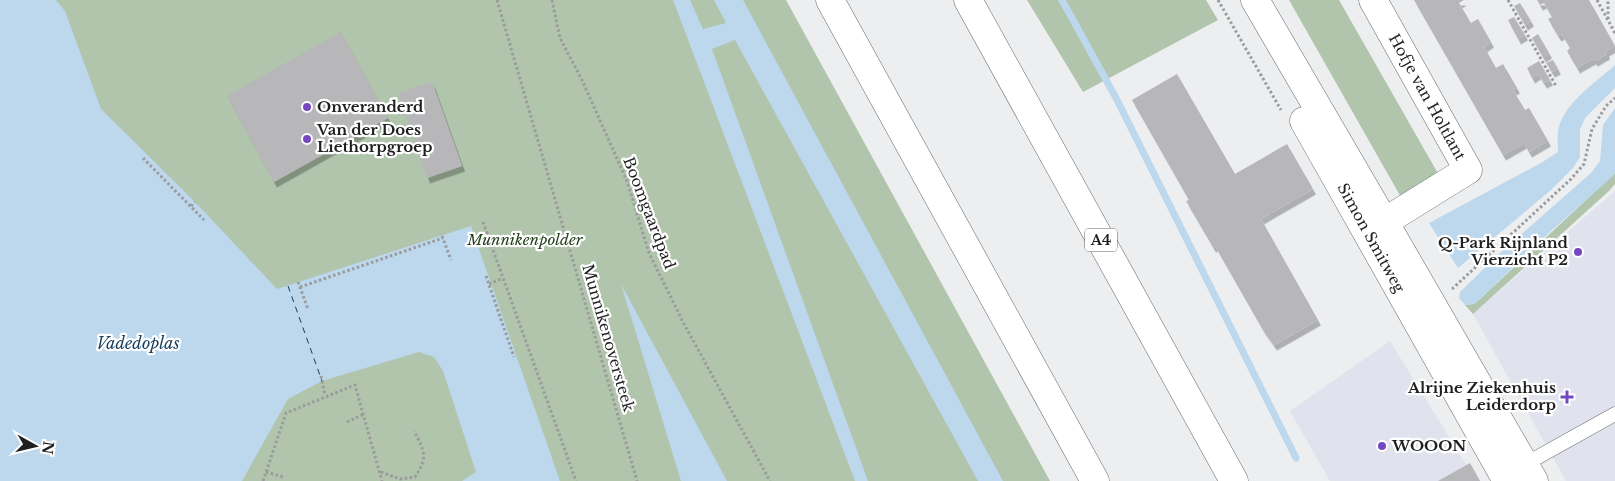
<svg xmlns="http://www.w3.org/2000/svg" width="1615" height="481" viewBox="0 0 1615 481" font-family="'Libre Baskerville',serif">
<defs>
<filter id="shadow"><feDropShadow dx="3" dy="5.5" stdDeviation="0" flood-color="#0004"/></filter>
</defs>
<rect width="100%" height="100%" fill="#edeef0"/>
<!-- built -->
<path fill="#e0e3ed" d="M1615,191V481H1566L1473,314Z
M1390,341L1476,481H1330L1290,411Z"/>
<!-- green -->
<path fill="#b1c4ac" d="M0,0H786L1050,481H0Z
M1027,0H1206L1218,20L1083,92Z
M1289,0H1339L1440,177L1402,199Z
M1615,173V184L1609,191L1473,314L1465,305L1474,304L1480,299Z"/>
<!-- water -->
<path fill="#bdd7ed" d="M0,0H56L65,11L101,109L195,202L277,289L471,226L560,481H462L476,472L443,371L434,357L419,352L322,381L288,399L242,481H0Z
M673,0H690L703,29L726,23L714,0H743L1003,481H978L735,40L712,49L868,481H855Z
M1615,65V88L1585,118L1580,130V157L1573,168L1551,190L1458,268L1429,223L1541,163L1558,152C1558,145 1557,138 1558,132C1562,104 1595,83 1615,65Z
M1615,108V173L1613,176L1550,232L1480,299L1474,304L1465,305L1459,298L1460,292L1499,254L1591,173L1600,161L1603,125Z
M621,284L727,481H681Z"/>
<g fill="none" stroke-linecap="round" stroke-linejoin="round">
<!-- stream -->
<path stroke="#bdd7ed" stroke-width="7" d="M1062,0L1116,98L1296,458"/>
<!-- ferry -->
<path stroke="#133e5d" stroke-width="1" stroke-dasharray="6 5" stroke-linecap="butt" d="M288,286L322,381"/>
</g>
<!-- building -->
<path fill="#b7b6b9" filter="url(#shadow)" d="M1414,0H1464L1459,3L1471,23L1478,19L1491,42L1484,47L1496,68L1503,64L1517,88L1513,90L1525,110L1529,108L1548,141L1529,152L1524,143L1503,155Z
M1537,0H1589L1615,46L1606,51L1607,54L1595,61L1593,59L1577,68L1567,51L1570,48L1562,34L1559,36L1557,34L1548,19L1552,17L1544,3L1540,5Z
M1520,3L1531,21L1525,25L1514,6Z
M1514,17L1525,35L1518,39L1508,20Z
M341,32L388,118L274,182L227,96Z
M1538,34L1549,53L1543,57L1532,38Z
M1553,60L1558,69L1552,72L1546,63Z
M1539,61L1550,80L1544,83L1538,74L1532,78L1527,68Z
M1177,74L1235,174L1287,144L1313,189L1261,219L1318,320L1274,345L1263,330L1215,246L1213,247L1186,201L1189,200L1132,100Z
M432,82L462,166L427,178L398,93Z
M1470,463L1480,481H1438Z"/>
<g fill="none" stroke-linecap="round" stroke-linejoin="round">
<defs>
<path id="service" d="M1522,466L1615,414"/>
<path id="minor" d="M1368,232L1468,170L1373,0"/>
<path id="tertiary" d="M1255,0C1349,160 1441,320 1534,481
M1304,121L1507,481"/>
<path id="motorway" d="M830,0L1095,481
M968,0L1234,481"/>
</defs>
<!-- service casing -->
<use href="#service" stroke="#67686b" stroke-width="15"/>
<!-- minor casing -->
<use href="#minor" stroke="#67686b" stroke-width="29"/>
<!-- tertiary casing -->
<use href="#tertiary" stroke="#67686b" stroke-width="29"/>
<!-- motorway casing -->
<use href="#motorway" stroke="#67686b" stroke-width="29"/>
<!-- path -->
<path stroke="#9a9b9c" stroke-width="3" stroke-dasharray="2.5 2.5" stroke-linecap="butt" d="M497,0L637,481
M552,0L560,38L582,80L627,181L649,253L683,322L770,481
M1218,0L1281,110
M1508,0L1556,86
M1597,0L1615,33
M1608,19V0
M143,158L204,220
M191,206L195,202
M483,222L576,481
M442,236L451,260
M486,276L514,357
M298,282L308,309
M489,284L503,278
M300,287L443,238
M1452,289L1571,179L1584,164L1592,129L1606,106L1615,98
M321,376L325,395
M347,422L364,414
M266,472L283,477
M381,472L400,479L415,477C428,457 425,452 414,431
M263,481L286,413L355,385L382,481"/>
<!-- service -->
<use href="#service" stroke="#fff" stroke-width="14"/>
<!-- minor -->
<use href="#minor" stroke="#fff" stroke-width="28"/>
<!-- tertiary -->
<use href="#tertiary" stroke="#fff" stroke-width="28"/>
<!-- motorway -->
<use href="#motorway" stroke="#fff" stroke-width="28"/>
</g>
<!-- markers -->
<g fill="#7448c0" stroke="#fff" stroke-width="2">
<circle cx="307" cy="107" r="5"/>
<circle cx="307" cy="139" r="5"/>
<circle cx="1578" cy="252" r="5"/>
<path d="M1564.5 389.5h5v5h5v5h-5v5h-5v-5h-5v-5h5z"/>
<circle cx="1382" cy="446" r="5"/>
</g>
<g text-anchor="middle" stroke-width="4.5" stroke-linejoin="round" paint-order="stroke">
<!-- shield labels -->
<rect fill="#fff" stroke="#626263" stroke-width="1" x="1085" y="228.5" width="32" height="23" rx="4"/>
<g font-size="14" font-weight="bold" fill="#1f1f20">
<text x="1101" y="245">A4</text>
</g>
<!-- street labels -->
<g font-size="15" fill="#1f1f20" stroke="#fff">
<text transform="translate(1427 97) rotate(61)" y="5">Hofje van Holtlant</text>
<text transform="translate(649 213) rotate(69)" y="5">Boomgaardpad</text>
<text transform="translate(1371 238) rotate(61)" y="5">Simon Smitweg</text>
<text transform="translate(608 338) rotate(74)" y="5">Munnikenoversteek</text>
</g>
<!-- poi labels -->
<g font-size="15" font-weight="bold" fill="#1f1f20" stroke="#fff" text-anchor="start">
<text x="317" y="112">Onveranderd</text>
<text x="317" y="135">Van der Does<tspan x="317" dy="17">Liethorpgroep</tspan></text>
<text x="1568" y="248" text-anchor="end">Q-Park Rijnland<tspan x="1568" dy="17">Vierzicht P2</tspan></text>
<text x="1556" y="393" text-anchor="end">Alrijne Ziekenhuis<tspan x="1556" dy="17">Leiderdorp</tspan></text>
<text x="1392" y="451">WOOON</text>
</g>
<!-- park labels -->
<g font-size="15" font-style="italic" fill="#24421c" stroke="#fff">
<text x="525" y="245">Munnikenpolder</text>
</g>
<!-- water labels -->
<g font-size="16" font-style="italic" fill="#133e5d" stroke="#fff">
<text x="138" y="349">Vadedoplas</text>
</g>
</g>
<!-- north arrow -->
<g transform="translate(35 446) rotate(98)" stroke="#ffffff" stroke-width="4" paint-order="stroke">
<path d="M0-4L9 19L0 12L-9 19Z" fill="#1f1f20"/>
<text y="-8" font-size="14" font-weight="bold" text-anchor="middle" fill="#1f1f20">N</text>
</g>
</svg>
